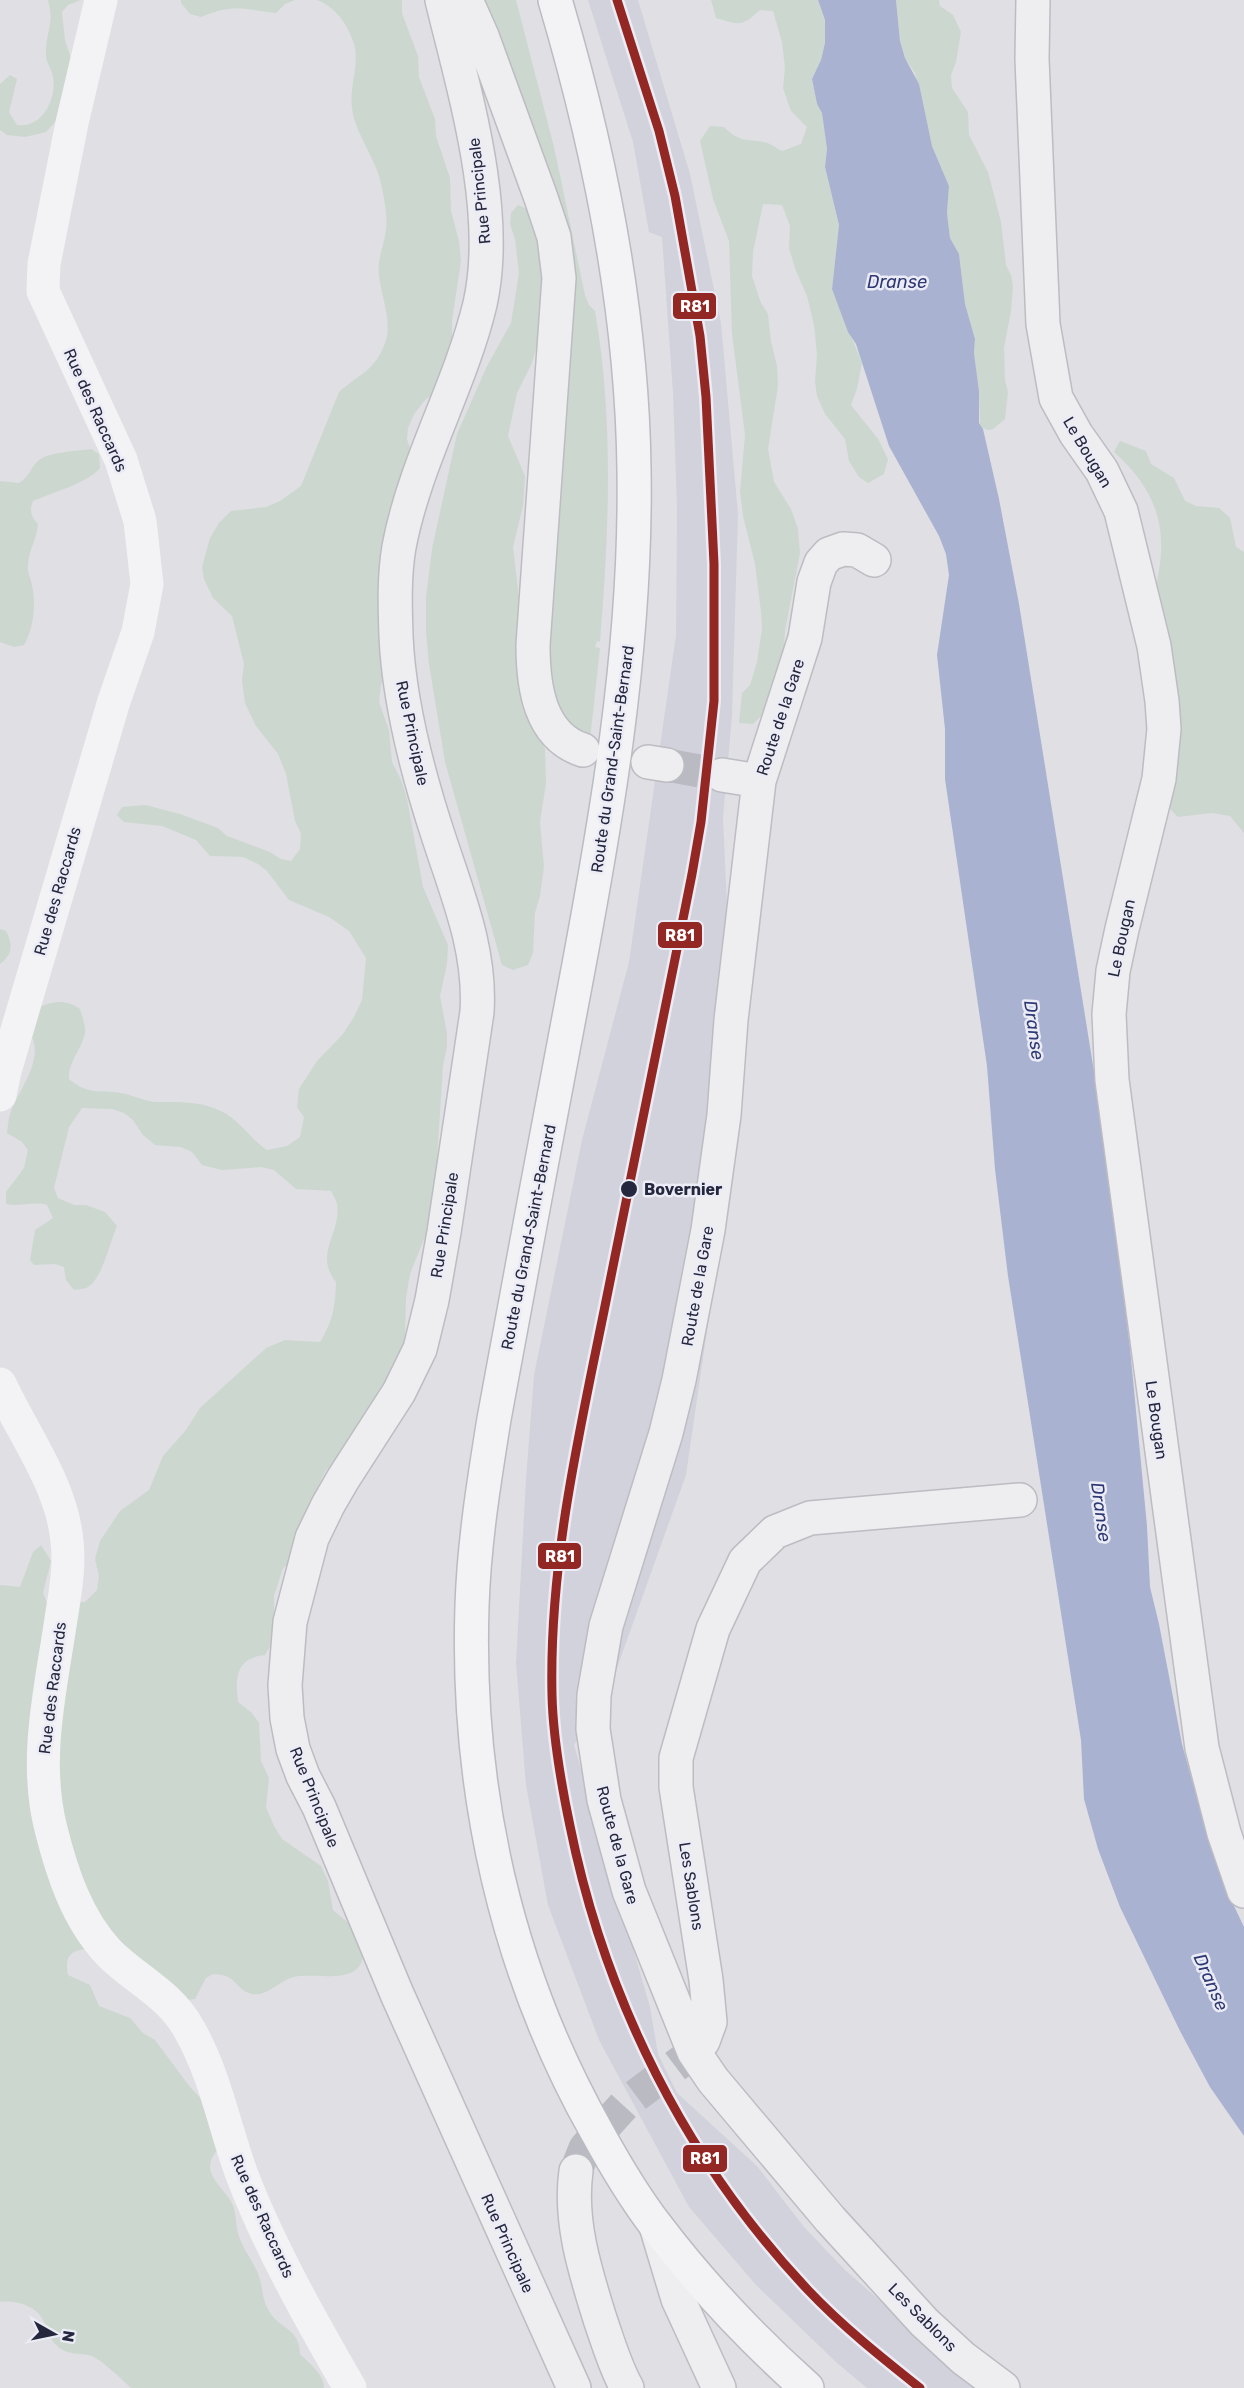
<svg xmlns="http://www.w3.org/2000/svg" width="1244" height="2388" viewBox="0 0 1244 2388" font-family="Rubik,sans-serif">
<rect width="100%" height="100%" fill="#dfdfe4"/>
<!-- built -->
<path fill="#d2d2dd" d="M588,0H638L690,174L721,323L738,514L732,716L723,818L737,1124L686,1475L608,1693L574,1745L650,2007L658,2054L677,2093L757,2166L804,2227L845,2270L949,2361L985,2388H867L837,2363L757,2286L689,2207L599,2040L548,1905L526,1785L516,1663L526,1479L534,1375L582,1140L629,962L676,635L677,509L673,393L662,237L649,232L633,142Z"/>
<!-- green -->
<path fill="#ccd8cf" d="M48,0H81L68,5L62,12L65,40L72,62L66,110L46,132L25,137L7,135L0,130V84L10,75L17,79L9,112L17,125C42,129 57,99 53,77C52,69 46,63 46,55C45,32 55,26 48,0Z
M181,0H295L285,4L276,13C245,9 231,4 201,17L190,14L181,3Z
M317,0H402V13L418,56L419,77L435,119L436,136L450,178L451,211L459,241L461,261L452,321V353L437,392L426,399L414,414L408,428L407,439L412,454L393,499L384,533L387,664L381,685L379,702L389,730L392,762L402,782L407,799L423,887L448,945L447,964L440,996L447,1033V1047L443,1066L435,1191L428,1229L410,1274L406,1298L405,1336L401,1354L352,1449L326,1470L309,1505L307,1528L291,1562L283,1568L274,1596V1639L265,1655C236,1658 235,1677 238,1702L252,1713L259,1723L261,1761L269,1778L266,1807L274,1826L282,1839L321,1866L328,1881L333,1910C348,1923 363,1931 363,1953C363,1987 315,1972 294,1977C280,1980 267,1997 252,1994C235,1990 237,1974 213,1974L206,1978L195,1999L186,2000L85,1949C68,1951 65,1959 68,1975L90,1985L99,2006L130,2018L143,2033L155,2040L190,2087L208,2106L223,2144C216,2151 207,2161 211,2172C215,2184 226,2192 232,2203C237,2214 235,2227 240,2239C245,2253 257,2266 260,2280C263,2291 263,2302 269,2311C279,2329 300,2328 300,2354C309,2363 324,2374 324,2388H131C124,2381 100,2359 92,2356C82,2353 70,2355 61,2349C46,2339 48,2324 39,2314C30,2304 12,2300 0,2302V1585L20,1587L33,1552L41,1545L51,1561L43,1593L47,1603L85,1602L97,1590L99,1576L95,1559L100,1541L120,1511L149,1490L163,1456L186,1430L200,1408L266,1348L285,1340L320,1342C333,1321 335,1307 336,1282C313,1253 342,1233 337,1204C336,1200 333,1195 331,1191L296,1189L274,1170L261,1167L222,1170L202,1165L192,1152L181,1147L155,1145L143,1135L133,1120L124,1113L112,1109L82,1108L69,1127L54,1188L58,1198L74,1205H86L105,1212L117,1226C110,1242 102,1279 88,1287C85,1289 78,1289 74,1290L66,1280L64,1267L55,1264L34,1265L30,1260L35,1230L53,1218L47,1205C34,1201 20,1207 6,1204V1192L24,1168L28,1150L22,1142L7,1133C8,1127 8,1120 10,1114C18,1090 46,1059 30,1033L37,1008C54,1001 65,999 80,1009C82,1016 86,1026 85,1033C82,1049 68,1062 69,1079C89,1096 99,1089 121,1093C133,1095 146,1102 158,1102C180,1102 200,1101 221,1111C242,1122 249,1138 267,1150L287,1146L300,1137L304,1117L297,1107L299,1089L317,1061L343,1034L354,1017L362,1000L366,958L349,931L329,917L289,900L267,871L258,864L243,857L210,856L196,840L162,826L124,822L117,815L122,807L145,805L180,814L218,828L227,836L270,852L281,859L291,861L300,849L301,833L295,821L286,774L278,754L256,726L245,703L242,680L244,664L232,616L213,598L204,579L202,567L210,538L219,523L231,511L266,507L280,501L301,486L339,392C359,374 375,371 385,343C393,322 381,297 379,275C377,259 384,246 386,230C388,214 383,192 379,176C372,154 354,129 352,108C349,87 360,63 354,44C348,25 336,7 317,0Z
M477,0H516L554,147L585,295L589,305L595,311C614,420 609,532 600,642L597,641L595,647L600,648L590,740L577,736L545,690L566,304Z
M711,0H818L825,20V43L821,60L812,79L817,104L822,112L827,149L825,167L839,225L832,289L862,363L857,389L851,405L878,439L888,459L884,474L868,483L859,477L849,461L845,439L825,414L817,396L815,382L817,354L814,325L807,296L796,271L789,248L790,226L782,205L763,204L753,252L752,276L761,303L768,314L771,342L777,366L778,386L768,449L774,482L791,509L798,529L800,553L785,631L784,646L770,707L753,724L739,723L742,693L750,685L757,662L762,629L761,612L755,564L743,516L740,492L745,435L732,334L729,241L713,199L700,141L710,126L724,127C739,142 745,139 764,142C770,143 776,148 782,151L801,144L807,127L791,111L783,88L785,68L782,42L773,11L760,10C742,27 739,25 716,18Z
M896,0H939L940,6L953,15L961,32L956,62L951,75L952,88L968,112L969,135L988,172L1001,222L1006,265L1011,275L1013,286L1011,311L1004,348L1005,380L1008,392L1005,419L993,429L988,430L980,427L979,391L974,353L975,339L965,305L959,254L950,238L947,213L949,186L932,146L915,73L905,58L900,41Z
M518,205L530,210L546,260L540,336L532,363L517,393L508,436L525,476L523,506L513,547L524,641L520,689L530,718L545,749L546,784L540,822L544,867L540,896L535,913L533,953L528,965L513,970L502,965L445,762L429,664L426,632V598L432,549L457,434L487,366L511,323L519,273L515,239L510,224L511,213Z
M1120,441L1146,451L1151,464L1174,478L1185,501L1196,506L1219,508L1230,518L1236,547L1244,552V833L1230,816L1212,813L1178,817L1170,809L1174,770L1153,597C1170,537 1162,495 1114,452Z
M91,449L99,454L100,468C86,484 53,492 33,501C29,511 31,516 38,524C37,539 28,551 28,566C27,573 31,578 32,585C36,604 34,628 24,645L14,647L0,642V481L19,483C31,475 30,468 38,461C47,452 78,451 91,449Z
M0,929L6,931C13,945 13,954 0,964Z"/>
<!-- water -->
<path fill="#aab2d2" d="M818,0H896L900,41L905,58L919,84L932,146L949,186L947,213L950,238L959,254L965,304L975,339L974,353L979,391V423L983,429L999,499L1019,604L1104,1134L1130,1348L1147,1526L1150,1587L1159,1624L1182,1744L1211,1849L1224,1885L1244,1927V2136L1210,2087L1180,2031L1120,1907L1098,1849L1084,1799L1081,1740L1008,1276L995,1169L987,1066L945,779V729L937,655L949,575L946,554L939,536L889,446L856,344L848,332L832,289L839,225L825,167L827,149L822,113L817,104L812,79L821,60L825,43V20Z"/>
<g fill="none" stroke-linecap="round" stroke-linejoin="round">
<!-- street-tunnel -->
<path stroke="#babac3" stroke-width="33" stroke-dasharray="33 16" stroke-linecap="butt" d="M667,765L722,775
M576,2171L585,2148L626,2103L694,2052"/>
<defs>
<path id="street" d="M442,0C464,91 501,211 480,304C460,387 415,462 399,547C394,576 395,606 396,636C399,703 417,771 438,835C457,894 481,949 477,1012L444,1232L432,1300L420,1349L399,1392L343,1479L328,1505L312,1538L290,1622L285,1685L287,1718L293,1749L303,1776L319,1807L397,1994L574,2388
M466,0L482,36L541,198L554,237L559,278L533,645C533,685 539,736 583,750
M1033,0L1032,59L1043,324L1056,398L1076,434L1102,471L1121,511L1154,646L1162,701L1164,729L1159,779L1122,929L1113,971L1109,1014L1112,1080L1202,1748L1224,1833L1244,1891
M874,560L857,550L843,549L829,554L821,563L814,582L805,638L759,781L731,1020L724,1115L708,1230L679,1380L666,1433L606,1626L594,1695L593,1729L604,1800L629,1891L694,2052L713,2080L830,2219L924,2322L963,2358L1003,2388
M648,762L667,765
M722,775L759,781
M694,2052L703,2041L710,2022L706,1980L676,1787V1758L713,1629L745,1561L775,1532L810,1518L1020,1500
M576,2171C569,2221 585,2271 600,2319C608,2342 615,2367 627,2388
M656,2226L678,2299L719,2388"/>
<path id="primary" d="M555,0C600,152 632,310 634,469C637,651 605,829 571,1007C545,1144 519,1282 494,1419C484,1481 474,1543 472,1606C466,1790 506,1971 597,2132C615,2165 634,2197 657,2227C702,2286 752,2339 807,2388"/>
</defs>
<!-- street casing -->
<use href="#street" stroke="#bcbcc2" stroke-width="36"/>
<!-- primary casing -->
<use href="#primary" stroke="#bbbcc2" stroke-width="36"/>
<!-- street -->
<use href="#street" stroke="#eeeef1" stroke-width="33"/>
<!-- secondary -->
<path stroke="#f3f3f5" stroke-width="33" d="M0,1095L5,1071L114,701L138,632L147,584L140,521L121,460L43,291L44,264L72,123L101,0
M0,1384C23,1434 62,1485 67,1541C70,1567 65,1594 61,1619C51,1688 33,1759 51,1829C62,1873 77,1919 109,1953C136,1980 170,1994 189,2029C215,2074 224,2126 242,2175C269,2246 312,2322 350,2388"/>
<!-- primary -->
<use href="#primary" stroke="#f3f3f5" stroke-width="33"/>
<defs>
<path id="rail-1" d="M617,0L659,131L675,196L700,336L706,397L714,564V701L701,822L692,874C663,1020 633,1166 604,1311C578,1439 549,1564 552,1695C553,1739 561,1783 570,1826C605,1999 686,2161 808,2290C842,2326 881,2357 920,2388"/>
</defs>
<!-- rail-1 casing -->
<use href="#rail-1" stroke="#ebecf5" stroke-width="14"/>
<!-- rail-1 -->
<use href="#rail-1" stroke="#932723" stroke-width="9"/>
</g>
<!-- markers -->
<circle fill="#25273e" stroke="#ebecf5" stroke-width="2" cx="629" cy="1189" r="9"/>
<g text-anchor="middle" stroke-width="5" stroke-linejoin="round" paint-order="stroke">
<!-- street labels -->
<g font-size="16" fill="#25273e" stroke="#ebecf5">
<text transform="translate(479 191) rotate(-96)" y="6">Rue Principale</text>
<text transform="translate(96 410) rotate(66)" y="6">Rue des Raccards</text>
<text transform="translate(1088 452) rotate(59)" y="6">Le Bougan</text>
<text transform="translate(780 717) rotate(-72)" y="6">Route de la Gare</text>
<text transform="translate(413 733) rotate(78)" y="6">Rue Principale</text>
<text transform="translate(612 759) rotate(-82)" y="6">Route du Grand-Saint-Bernard</text>
<text transform="translate(57 891) rotate(-74)" y="6">Rue des Raccards</text>
<text transform="translate(1121 938) rotate(-78)" y="6">Le Bougan</text>
<text transform="translate(444 1225) rotate(-81)" y="6">Rue Principale</text>
<text transform="translate(528 1237) rotate(-79)" y="6">Route du Grand-Saint-Bernard</text>
<text transform="translate(697 1286) rotate(-80)" y="6">Route de la Gare</text>
<text transform="translate(1157 1420) rotate(82)" y="6">Le Bougan</text>
<text transform="translate(52 1688) rotate(-83)" y="6">Rue des Raccards</text>
<text transform="translate(315 1797) rotate(68)" y="6">Rue Principale</text>
<text transform="translate(618 1845) rotate(75)" y="6">Route de la Gare</text>
<text transform="translate(692 1886) rotate(81)" y="6">Les Sablons</text>
<text transform="translate(263 2216) rotate(66)" y="6">Rue des Raccards</text>
<text transform="translate(508 2243) rotate(66)" y="6">Rue Principale</text>
<text transform="translate(923 2317) rotate(45)" y="6">Les Sablons</text>
</g>
<!-- stop labels -->
<g font-size="16" font-weight="bold" fill="#25273e" stroke="#ebecf5" text-anchor="start">
<text x="644" y="1195">Bovernier</text>
</g>
<!-- water labels -->
<g font-size="18" font-style="italic" fill="#2d3874" stroke="#ebecf5">
<text x="897" y="288">Dranse</text>
<text transform="translate(1034 1030) rotate(82)" y="6">Dranse</text>
<text transform="translate(1101 1512) rotate(82)" y="6">Dranse</text>
<text transform="translate(1211 1982) rotate(66)" y="6">Dranse</text>
</g>
</g>
<g stroke="#ebecf5" stroke-width="2">
<rect x="672" y="292" width="45" height="28" rx="6" fill="#932723"/>
<rect x="657" y="921" width="46" height="28" rx="6" fill="#932723"/>
<rect x="537" y="1542" width="45" height="28" rx="6" fill="#932723"/>
<rect x="682" y="2144" width="46" height="29" rx="6" fill="#932723"/>
</g>
<g font-size="16" text-anchor="middle" font-weight="bold" fill="#fff">
<text x="695" y="312">R81</text>
<text x="680" y="941">R81</text>
<text x="560" y="1562">R81</text>
<text x="705" y="2164">R81</text>
</g>
<!-- north arrow -->
<g transform="translate(54 2334) rotate(99)" stroke="#ebecf5" stroke-width="4.5" paint-order="stroke">
<path d="M0-4.5L10 22L0 15L-10 22Z" fill="#25273e"/>
<text y="-9" font-size="16" font-weight="bold" text-anchor="middle" fill="#25273e">N</text>
</g>
</svg>
